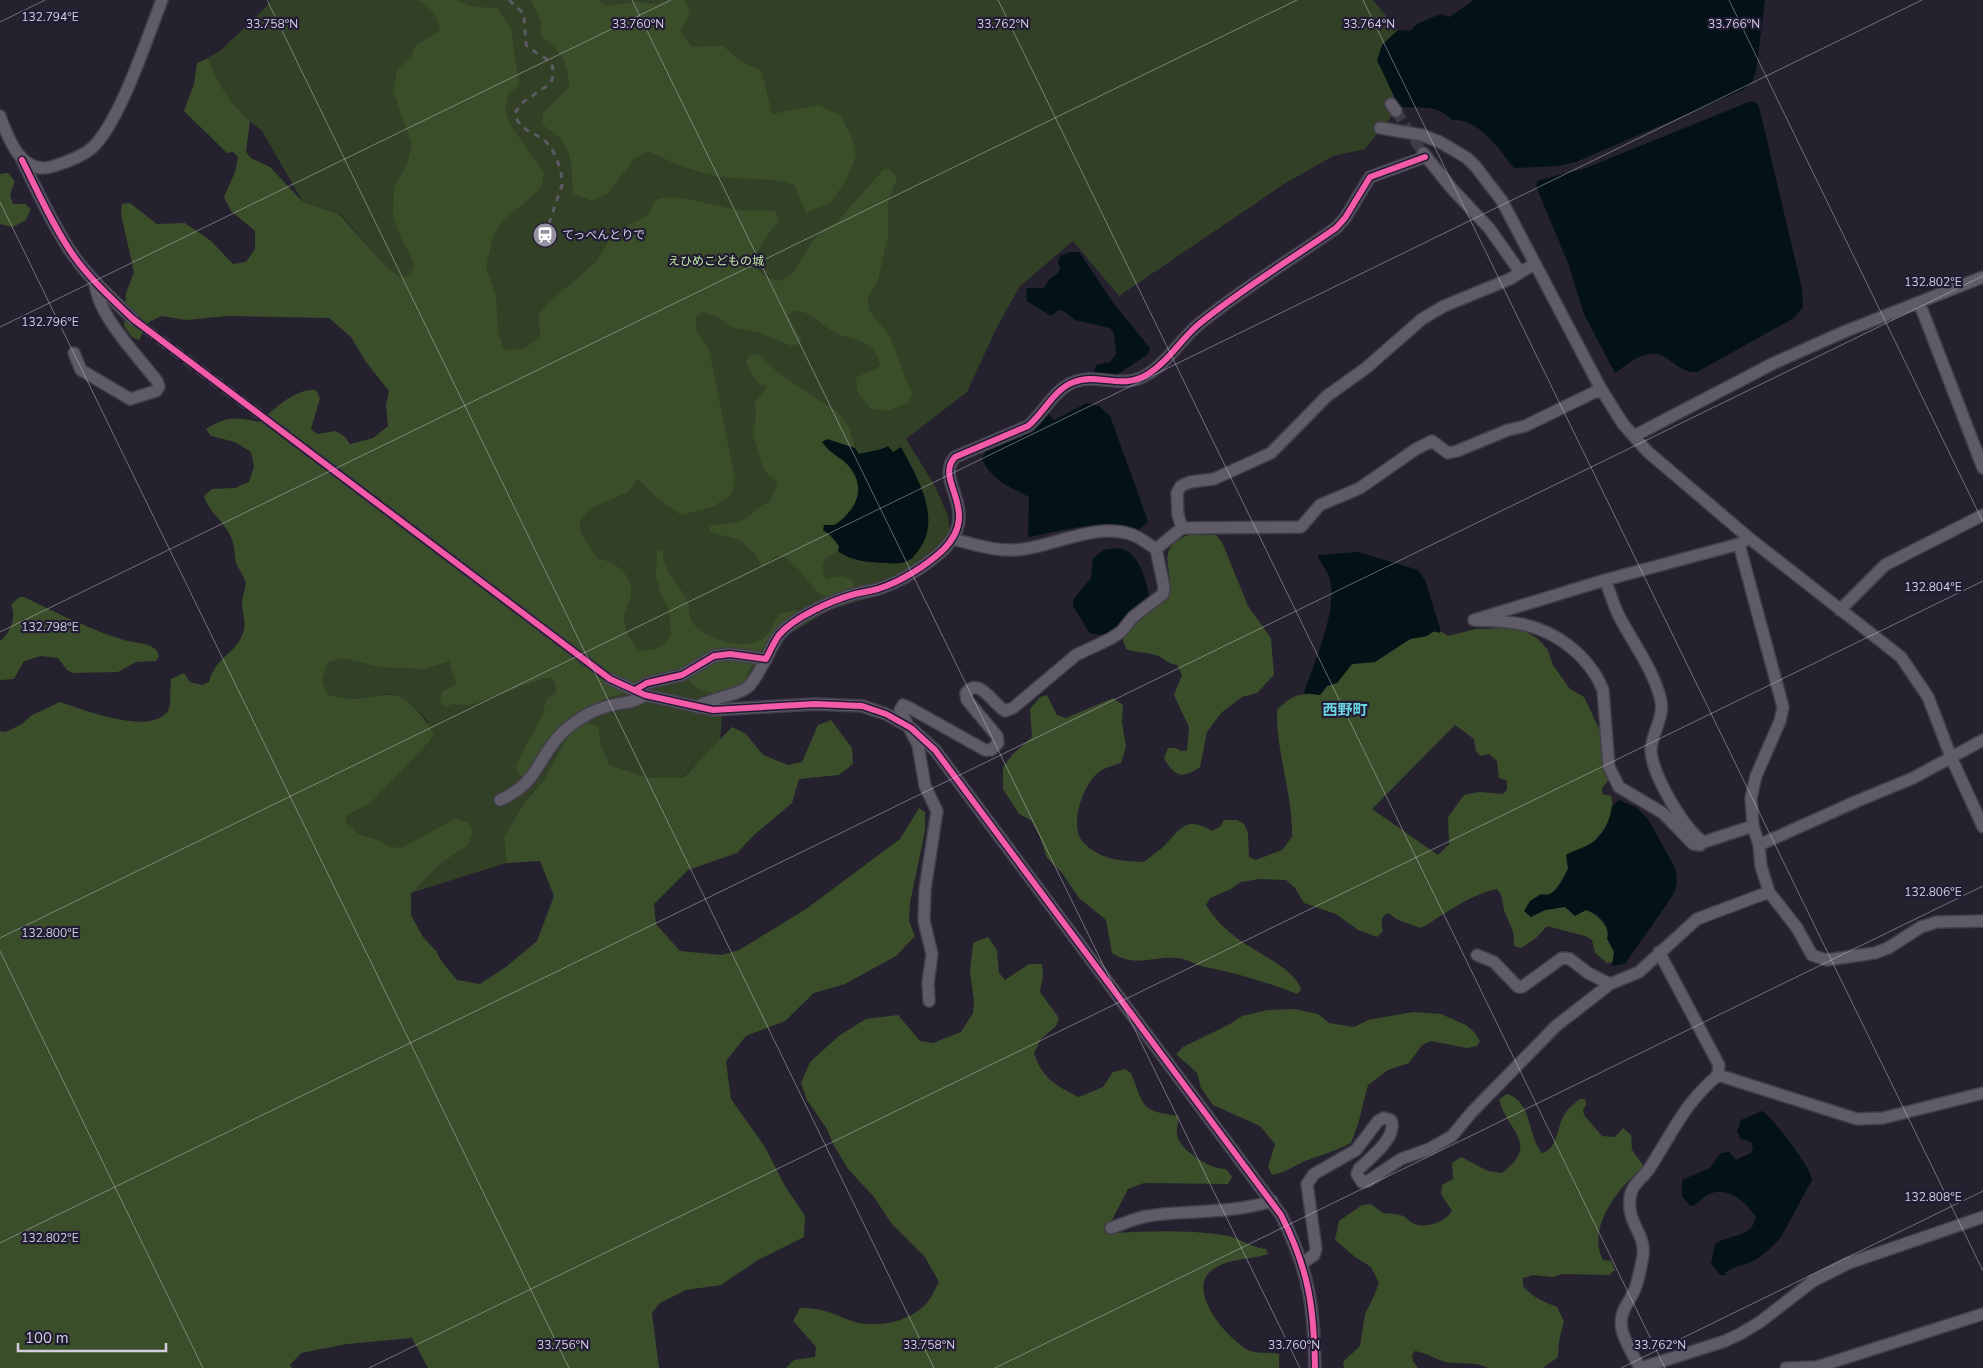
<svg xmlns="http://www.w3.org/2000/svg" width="1983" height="1368" viewBox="0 0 1983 1368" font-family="'Nunito Sans','Noto Sans JP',sans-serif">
<rect width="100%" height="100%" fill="#25212e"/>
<!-- green -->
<path fill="#324125" d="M270,0H1373L1398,30L1382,45L1399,107L1365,149L1333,156L1284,184L1119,296L1073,241L1020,286L996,329L967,392L906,439L935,486L948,516L952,549L934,565L883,594L831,609L786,636L753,690L723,702L720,741L682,778H649L610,765L601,744L599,726L568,736L543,781L525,802L504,836L506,863L411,893L375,839L357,834L346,822L348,815L371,803L428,743L427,720L413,706L394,694L344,700L327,694L322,681L328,662L442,594L400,277L384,264L340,214L303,202L262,131L238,111L226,96L216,80L208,58L221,50L267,6Z"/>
<!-- forest -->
<path fill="#3b4e2a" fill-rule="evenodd" d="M419,0H455L473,7L497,8L511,29L519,85L508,94L505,111L511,126L544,173L541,188L504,220L494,234L486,267L496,297L498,332L504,350L524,349L540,337L539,315L546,305L596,262L614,233L648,215L655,200C677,191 717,208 741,210C753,211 765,209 776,212L779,221C761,243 736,272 780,281L794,272L812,242L822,231L837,222L884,169H890L897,178L888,202V236L878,280L867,298L870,312L889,335L912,394L908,403L886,411L870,408L857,391L856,377L875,370L881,364C869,333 852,344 829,329C815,320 811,311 793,311L788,316L801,339V342L792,346L758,332L730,327L720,318L703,312L696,317V330L709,350L735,480L731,495L712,507L681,515L657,498L638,479L628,492L589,509L580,522V532L598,559C616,561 633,576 631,594C630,602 625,609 624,616C624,631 630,640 639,650C654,652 664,648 671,634L669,609L661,594L656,576L657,550L662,551C666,576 675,579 686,598C691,606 687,614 693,623C705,640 748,652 765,637C771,631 775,621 779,614L796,610L798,614L763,648L747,673L746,680L742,684L727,691L713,693L700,690L679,672L634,686L624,693L606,698L560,727L524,777L519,775L516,768C524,743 542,726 546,700L556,693V685L552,678H544L471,705L453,704L444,707L440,700L442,692L456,684L449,661L424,669L380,667L342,658L328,662L322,681L327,694C356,705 365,694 392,695C408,695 427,721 434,734L428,743L371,803L348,815L346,822L358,834L375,839L391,847L402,848L456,818L470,824L473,832L468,845L441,863L411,893V915L423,937L436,951L442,962L457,980L480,984L506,967L537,941L554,896L540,861L506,863L504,836L525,802L543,781L568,736L585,723L599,726L601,744L610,765L649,778H683L732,727L746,734L763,755L788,765L802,762L818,725L831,720L852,748L853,764L839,775L799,779L792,803L754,835L737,853L688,870L654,904L656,924L680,951L722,955L739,950L806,909L900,839L919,808L925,812V831L910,903L909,921L915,936L896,956L845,984L814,993L785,1021L746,1036L726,1061L731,1099L765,1147L785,1186L805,1216L804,1237L758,1260L721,1285L686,1290L660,1303L652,1313L659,1368H428L412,1338L347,1344L301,1353L290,1365L292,1368H0V731L6,732L22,724L32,715L60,702C82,709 154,738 169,709C171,705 170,686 171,679L184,673L190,682L202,685L209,682C216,656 236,654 243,633C247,623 242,613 242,603C242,596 247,587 245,580C243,574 238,569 236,563C234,555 235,545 231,537C224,521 209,513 204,496L212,489L235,488L249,482L254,467L251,452L235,442L211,436L206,429C227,416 237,417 259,422C274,410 295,388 316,390L320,398L311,429L317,434L336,431L345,437L350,444L373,438L388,426L386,405L389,391L366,362L351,337L329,318L228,316L186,320L162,316L149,322L139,340L132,337L124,326L126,293L134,272L121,214L122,204L130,203L157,224L185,223L211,241L233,264L246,262L255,249V231L231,211L224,197L235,172L238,157L233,152L227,153L184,111L194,84L197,63L208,58C217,83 229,103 250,121L246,152L251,158L270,167L303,202L339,214L384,264L400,277L407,276L414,269V263L401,238L393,216L394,187L407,165L412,145L393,90L397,70L412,55L416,45L440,31C439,16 431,9 419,0Z
M531,0H598L606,6L636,2L657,4L668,0H683L686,2L690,14L680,31L692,47L723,46L741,62L761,70L772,114L819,105L841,116L852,138L856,157L845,182L831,202L806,213L794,185C772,177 752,180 730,178C702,175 673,164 649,151L635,158L608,193L592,201L573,194C571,161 574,142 542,125L543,113L569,87C569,64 561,50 542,37L541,21Z
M8,173L15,181L10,195L13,204H25L31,209L26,220L13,227L0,224V174Z
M757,354L780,374L838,413L849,427L855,448L845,445L827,449C833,455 844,460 849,466C871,495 850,518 823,530L830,535L840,546L838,551L826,558L822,564L824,576L827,579C838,576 847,573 854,584L852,591C844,593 836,596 828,596C811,596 802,561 777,555L762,567L755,554L740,540L710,532V526C720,523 733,525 743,520C753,516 757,505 770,502L777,486L776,481L768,475L762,466L753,433L756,418L755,403L766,388L765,385H760L752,375L746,361L750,355Z
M1188,535H1216L1222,542L1248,606L1271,638L1274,675L1257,693L1242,697L1221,713L1207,732L1200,767C1182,780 1174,776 1164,758L1168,748H1176L1181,751L1187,750L1189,727L1174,695L1182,675L1177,665C1167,664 1164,657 1155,655C1145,652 1136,653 1126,649L1123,640L1125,632L1168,597C1177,572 1151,550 1188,535Z
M19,597H24C57,613 89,629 124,640C137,644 156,642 159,656L156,661L136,662L118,672L73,673L67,670L58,658L41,656L24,661L14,679L0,680V641C10,634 17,616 11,605Z
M1508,628L1522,630L1537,638L1548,650L1553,665L1570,689L1584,697L1604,739L1608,781L1602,788V794L1611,796C1619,818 1592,852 1570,853C1569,857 1570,864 1568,869C1562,885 1543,903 1531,916L1545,910L1565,907L1575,915L1586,910C1606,917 1613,938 1615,958L1612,962L1607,963L1595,953L1592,940L1585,936L1547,926L1536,938L1521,948L1514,946C1514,928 1512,930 1506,915C1501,905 1505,898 1497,889C1468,895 1446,914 1421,928L1398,920L1388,913C1380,917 1381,923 1383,931L1377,937L1358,930L1336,914L1304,903L1295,888L1286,880L1260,879L1241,882L1231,889L1210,898L1206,905C1215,920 1227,931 1241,941C1257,953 1297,970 1301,990L1297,994C1267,982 1236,973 1205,967C1195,965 1186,958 1176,958C1151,956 1136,968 1112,953L1106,920L1079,898L1062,873L1047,858L1039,835L1031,820L1019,814L1003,789V767L1012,755L1032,737L1030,709L1040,697L1047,695L1057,715L1066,718L1113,698L1123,705L1122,722L1126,747L1121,763C1115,765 1107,767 1102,770C1084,780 1068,825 1083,842C1100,860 1121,861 1144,862C1150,857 1157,852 1163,847C1181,829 1185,815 1212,831L1220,827L1224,820H1237L1244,824L1248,833L1249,857L1256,860L1282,850L1292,837C1293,794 1276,753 1277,710C1291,696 1300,692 1320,695L1327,686L1337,683L1352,664L1375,662L1410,639L1427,636L1430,632L1441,631L1448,636L1476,629ZM1455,725L1474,739L1476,751L1480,756L1489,754L1497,761L1499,778L1507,781V790L1503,794L1479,792L1464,795L1448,817L1449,844L1438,855L1372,809Z
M988,937L997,950L999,973L1005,980L1029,964H1042L1043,976L1040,992L1059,1018L1056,1026L1041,1039L1034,1053C1042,1078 1056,1086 1079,1097L1103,1087L1113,1072L1125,1069L1131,1073C1145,1106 1138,1110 1178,1116C1179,1122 1176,1130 1177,1135C1180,1151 1212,1170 1226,1169L1232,1177L1228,1184L1144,1183L1128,1189L1111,1222L1116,1233C1151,1231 1188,1230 1223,1235C1239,1237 1249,1247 1266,1249L1268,1254C1249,1260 1229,1258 1212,1270C1185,1291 1228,1339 1248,1350C1256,1354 1269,1352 1279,1354V1368H786L794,1360L815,1357L816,1347L793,1321L800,1308C824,1308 830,1313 852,1321C875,1329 908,1322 925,1305C931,1299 935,1289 939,1282L925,1257L891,1223L874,1197L848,1169L833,1144L827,1129L807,1100L801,1083L810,1062L840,1035L866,1019L898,1015L920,1041L933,1043L961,1032L973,1013L974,1001L970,971L973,943Z
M1295,1009L1318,1014L1329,1023L1354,1027L1368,1020L1413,1012L1441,1014L1466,1025L1475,1033L1480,1041L1477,1046L1467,1048L1431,1041L1422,1045L1409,1063L1388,1070L1368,1085L1358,1124L1351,1143C1336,1151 1321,1155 1305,1161C1294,1166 1284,1173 1272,1175L1268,1167L1275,1144L1260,1126L1213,1105L1201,1088L1197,1073L1176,1054L1183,1047L1230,1024L1242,1016L1267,1010Z
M1507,1094C1533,1102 1527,1136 1542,1153C1557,1150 1557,1128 1563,1117C1566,1110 1574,1104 1580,1099H1585L1586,1105L1583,1110L1584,1115L1602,1136L1615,1137L1623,1128L1631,1135L1632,1150L1643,1165L1642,1169C1618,1187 1586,1229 1603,1260L1611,1261L1615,1270L1609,1275L1563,1274L1552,1277L1533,1275L1523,1278V1286C1532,1297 1544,1302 1557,1307L1564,1321L1559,1341L1558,1357L1543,1368H1488C1475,1361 1460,1365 1445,1362C1435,1359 1427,1353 1415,1351L1412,1355L1413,1361L1418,1368H1344L1343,1362L1360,1346L1365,1314L1374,1296L1379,1283L1371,1267L1355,1257L1335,1240L1339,1221L1362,1205L1371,1204C1388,1218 1382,1211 1400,1215C1406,1216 1411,1224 1417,1225C1430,1227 1445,1222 1452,1211L1441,1194L1442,1185L1453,1179L1452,1163L1461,1157L1488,1171L1502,1173C1541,1143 1507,1132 1499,1099Z"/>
<!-- water -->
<path fill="#031217" d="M1474,0H1765L1756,72L1752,82L1743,90L1576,162L1559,166L1514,168C1499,149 1479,118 1452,120C1437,104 1420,108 1399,107L1377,60L1382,45L1398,30L1410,31L1417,24L1440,14L1449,17Z
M1751,101L1757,103L1760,111L1802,289L1803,307L1794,318L1697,372C1678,374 1668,351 1650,354C1637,355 1625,366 1615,373L1584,314L1568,263L1536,186L1537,181L1586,168Z
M1070,252H1079L1114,304L1150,348L1147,355L1113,377L1094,373L1096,365L1110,362L1116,354L1114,333L1110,328L1075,320L1064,311L1059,310L1051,316L1027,301L1026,290L1028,288H1044L1049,280L1059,272L1060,267L1058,264L1060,256Z
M1087,403L1099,406L1110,416L1148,521L1138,531C1102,518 1065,530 1028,537L1029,497C1010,487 991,480 982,459L987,447L1047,412L1054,420Z
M827,439L855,448L859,454C869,451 879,451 888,446L893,452L901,447C917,477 943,519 918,551C909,564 901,564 886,563C868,562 853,562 838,551L839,546L830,535L823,530L824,525H835C856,510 868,488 848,465C840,456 831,455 822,442Z
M1118,548C1138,550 1146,579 1149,596L1133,608L1114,629L1104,635L1093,634L1089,632L1073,606V600L1091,578L1093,558L1104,550Z
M1358,552L1418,570L1425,580L1441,631L1439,633L1434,631L1427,636L1410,639L1375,662L1352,664L1337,683L1327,686L1320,695L1304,693C1314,663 1338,610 1330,579C1327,569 1320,564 1318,555Z
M1619,800L1637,808L1648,819L1674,866C1678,877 1678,888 1671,898L1625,964L1612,966L1614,952L1607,939C1611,925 1598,914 1586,910L1575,916L1565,907L1545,910L1531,917L1524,911L1530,901L1541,894C1556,898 1561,881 1568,869L1566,855C1572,851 1580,849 1588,845C1602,839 1610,821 1612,806Z
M1762,1111C1773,1118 1812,1168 1812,1180L1781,1237C1773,1247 1760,1258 1749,1263C1740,1266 1733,1267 1726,1272V1275H1720L1711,1264L1715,1244C1730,1234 1752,1238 1756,1217C1746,1202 1725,1183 1706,1196C1699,1200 1699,1205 1690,1206L1682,1196V1180L1710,1168L1721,1153L1729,1152L1736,1160L1751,1153L1753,1149L1751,1142L1741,1139L1737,1131L1741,1120Z"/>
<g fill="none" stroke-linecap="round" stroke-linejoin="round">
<!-- minor-tunnel -->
<path stroke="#3f3b49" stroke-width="11" stroke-dasharray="11 5.5" stroke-linecap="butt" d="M1396,111L1423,153
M133,319L610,679"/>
<defs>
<path id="minor" d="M1391,104L1396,111
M0,116C9,141 23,177 54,166C67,162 81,157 92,148C120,122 147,38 162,0
M1380,128L1422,135L1440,142L1467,158L1476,167L1502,201L1601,389L1623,424L1648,452L1749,538L1901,657L1928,697L1951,757L1983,827
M1423,153L1454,191L1489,228L1520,272
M22,160C38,192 53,226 73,255C90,279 112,299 133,319
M1919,302L1983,468
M74,353L81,370L130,399L156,391L159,387L157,381C137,355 97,315 95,282
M1634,436L1774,363L1846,331L1983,277
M1182,528L1178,515L1177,493L1181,486L1190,482L1214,479L1271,453L1327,396L1366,368L1422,319L1444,306L1510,279L1534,264
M953,539C976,545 1000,553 1024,549C1059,544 1098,522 1133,535C1141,538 1149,545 1156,549L1182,528L1301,527L1320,505L1360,488L1416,449L1432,441L1448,453L1457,451L1508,430L1525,426L1601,389
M1739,544L1783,707L1780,721L1756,776L1751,798L1753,826L1759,845L1761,866L1769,892L1797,928L1812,955L1826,960L1875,953L1888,948L1921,927L1937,922L1983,921
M1605,580C1610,592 1613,604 1619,616C1633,643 1654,670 1661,701C1664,718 1652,733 1651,749C1650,771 1685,832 1704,842L1753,826
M1840,610L1885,565L1983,515
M610,679L645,695L713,710L815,704L862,706L886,714L911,728L935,750L1281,1215C1309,1270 1314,1307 1315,1368
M635,690L647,683L682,675L714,656L730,654L766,659C770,651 774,642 779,635C794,617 833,600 855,594C863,592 871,591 878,589C900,582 926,566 943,550C983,510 933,481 955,457L1028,426C1044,413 1054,389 1074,382C1098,372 1122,391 1148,374C1168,362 1181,339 1199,324C1242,289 1290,260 1336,228L1345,218L1370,177L1425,157
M697,707C713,697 738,696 749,686C756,679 761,667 766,659
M500,800C540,782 536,759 562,733C572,723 591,711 605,707C619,702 633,704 645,695
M1702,841L1700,845L1693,844L1663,813L1619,787L1609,767L1603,690C1590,657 1556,630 1521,624C1506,621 1490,621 1474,620L1605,580L1739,544L1749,538
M1759,845L1855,802L1913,778L1983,740
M1477,955L1494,962L1518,987H1522L1562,958L1570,959L1588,973L1610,984
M929,1001L928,983L932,954L924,921L925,889L937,811L925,786L918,745L900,710L903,705L908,707L985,750H991L998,743L997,736L967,700L966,693C979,676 993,704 1005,711L1013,708L1076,655L1110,639L1121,632L1133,617L1163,594L1164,587L1156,549
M1718,1075L1857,1119L1883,1118L1983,1093
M1111,1228C1123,1224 1135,1218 1148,1216C1189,1210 1232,1214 1272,1201
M1303,1263L1314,1255L1316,1249L1307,1184L1314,1174L1356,1150L1378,1121L1384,1118L1391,1120C1398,1137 1370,1158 1359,1169L1357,1174L1362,1182L1368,1181L1401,1159L1429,1149L1452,1136L1471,1113L1556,1026L1610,984L1639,972L1697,919L1769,892
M1640,1368C1634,1356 1625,1343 1622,1330C1618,1311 1629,1304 1635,1289C1639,1278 1641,1267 1643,1255C1646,1234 1627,1224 1630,1198C1631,1185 1642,1179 1649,1169C1673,1132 1683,1105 1718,1075L1719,1065L1659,952
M1641,1368L1725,1341L1740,1334L1760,1322L1813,1281L1849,1263L1983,1217
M1786,1368L1817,1367L1983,1314"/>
</defs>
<!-- minor casing -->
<use href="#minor" stroke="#423e4a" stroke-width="14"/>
<!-- minor -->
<use href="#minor" stroke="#5f5c67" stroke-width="11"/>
<!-- rail -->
<path stroke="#5e5a65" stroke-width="3" stroke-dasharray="6 6" stroke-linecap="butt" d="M509,0L524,14L526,45C542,60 559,57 551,83L522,103L515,113C519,133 537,131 548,144C556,153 563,174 562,185L545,235"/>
<defs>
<path id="cycleway" d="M22,160C38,192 53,226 73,255C90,279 112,299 133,319L610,679L645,695L713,710L815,704L862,706L886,714L911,728L935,750L1281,1215C1309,1270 1314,1307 1315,1368
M635,690L647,683L682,675L714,656L730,654L766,659C770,651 774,642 779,635C794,617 833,600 855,594C863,592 871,591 878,589C900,582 926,566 943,550C983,510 933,481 955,457L1028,426C1044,413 1054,389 1074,382C1098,372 1122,391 1148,374C1168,362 1181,339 1199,324C1242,289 1290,260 1336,228L1345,218L1370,177L1425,157"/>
</defs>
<!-- cycleway casing -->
<use href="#cycleway" stroke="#221b34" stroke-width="9"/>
<!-- cycleway -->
<use href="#cycleway" stroke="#f35aa7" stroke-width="6"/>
</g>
<!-- ticks -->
<path fill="none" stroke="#d3cfe1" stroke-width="1" stroke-opacity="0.45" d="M267,0L934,1368M632,0L1300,1368M998,0L1665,1368M1363,0L1983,1271M1729,0L1983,522M0,22L45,0M0,202L569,1368M0,327L671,0M0,632L1297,0M0,938L1922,0M0,951L203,1368M0,1243L1983,276M369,1368L1983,581M995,1368L1983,886M1621,1368L1983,1191"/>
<!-- icons -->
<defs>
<symbol id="station-disc" viewBox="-11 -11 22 22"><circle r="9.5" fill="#9692a2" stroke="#221b34"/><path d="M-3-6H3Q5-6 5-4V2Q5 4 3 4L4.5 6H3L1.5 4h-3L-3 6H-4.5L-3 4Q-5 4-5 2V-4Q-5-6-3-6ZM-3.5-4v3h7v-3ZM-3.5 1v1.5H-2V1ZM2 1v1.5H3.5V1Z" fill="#fff"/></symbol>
</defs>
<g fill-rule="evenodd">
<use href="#station-disc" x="531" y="221" width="28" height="28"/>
</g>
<g text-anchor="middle" stroke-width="4.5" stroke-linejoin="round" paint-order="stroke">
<!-- poi labels -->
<g font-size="12" fill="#d3cfe1" stroke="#221b34" text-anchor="start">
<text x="562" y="239">てっぺんとりで</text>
</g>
<!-- park labels -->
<g font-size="12" fill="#c3eba2" stroke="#221b34">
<text x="716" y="265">えひめこどもの城</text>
</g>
<!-- quarter labels -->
<g font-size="15" font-weight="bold" fill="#69d4e0" stroke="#221b34">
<text x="1345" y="715">西野町</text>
</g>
</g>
<g font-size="12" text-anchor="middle" fill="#d3cfe1" stroke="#221b34" stroke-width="4.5" stroke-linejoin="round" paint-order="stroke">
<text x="50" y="21">132.794°E</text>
<text x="272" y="28">33.758°N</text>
<text x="638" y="28">33.760°N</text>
<text x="1003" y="28">33.762°N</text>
<text x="1369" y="28">33.764°N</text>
<text x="1734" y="28">33.766°N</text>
<text x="1933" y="286">132.802°E</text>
<text x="50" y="326">132.796°E</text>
<text x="1933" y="591">132.804°E</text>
<text x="50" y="631">132.798°E</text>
<text x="1933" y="896">132.806°E</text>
<text x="50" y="937">132.800°E</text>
<text x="1933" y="1201">132.808°E</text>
<text x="50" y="1242">132.802°E</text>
<text x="563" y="1349">33.756°N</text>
<text x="929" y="1349">33.758°N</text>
<text x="1294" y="1349">33.760°N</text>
<text x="1660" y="1349">33.762°N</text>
</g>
<!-- scale -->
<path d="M18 1343v8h148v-8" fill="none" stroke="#d3cfe1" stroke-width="2.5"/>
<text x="25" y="1343" font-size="15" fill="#d3cfe1" stroke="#221b34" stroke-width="4" paint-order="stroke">100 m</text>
</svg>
